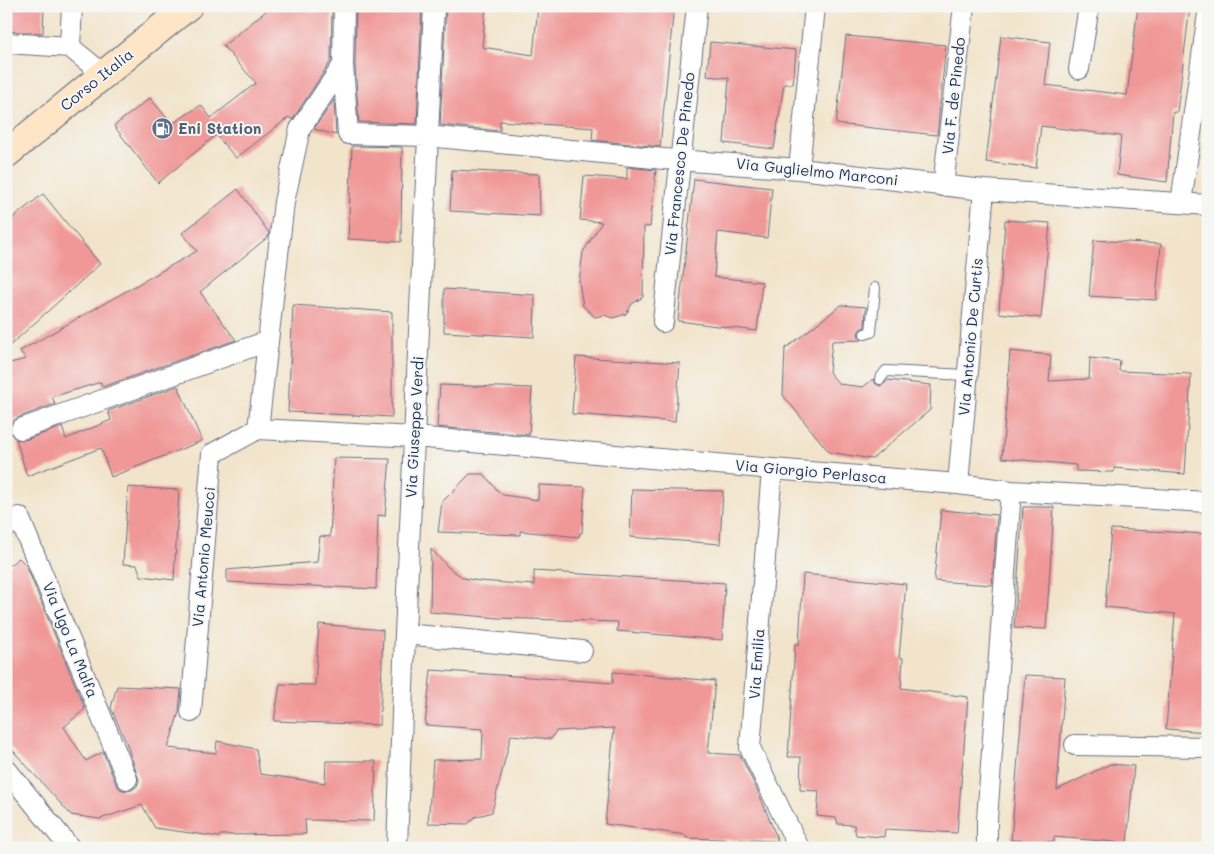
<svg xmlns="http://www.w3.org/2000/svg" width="1214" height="854" viewBox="0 0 1214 854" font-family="Mali,sans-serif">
<rect width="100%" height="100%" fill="#f6f6f2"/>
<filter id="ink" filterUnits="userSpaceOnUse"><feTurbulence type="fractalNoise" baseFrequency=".02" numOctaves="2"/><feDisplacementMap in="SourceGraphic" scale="10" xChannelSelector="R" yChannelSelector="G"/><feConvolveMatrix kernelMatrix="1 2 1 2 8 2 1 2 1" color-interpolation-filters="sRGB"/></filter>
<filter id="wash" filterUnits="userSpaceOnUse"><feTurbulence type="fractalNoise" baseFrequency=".0096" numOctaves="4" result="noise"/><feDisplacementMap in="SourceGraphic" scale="20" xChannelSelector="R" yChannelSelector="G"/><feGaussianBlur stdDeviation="1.12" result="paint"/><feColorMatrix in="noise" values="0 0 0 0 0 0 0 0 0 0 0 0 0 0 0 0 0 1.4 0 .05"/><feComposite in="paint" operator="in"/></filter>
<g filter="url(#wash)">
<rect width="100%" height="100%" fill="#f2e4cb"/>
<g id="blocks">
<!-- building -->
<path fill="#f09897" d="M6,6H44L43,33L6,31Z
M272,6H332L331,61L292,120L289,117L236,158L216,135L158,183L114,126L150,98L172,124L201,105L211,118L256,83L223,46Z
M356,6H422L417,124L359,122L355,65Z
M446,6H486L482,47L533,55L538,6H674L660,147L592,140L593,128L500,121V131L440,125Z
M1138,6H1190L1177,112H1173L1167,182L1117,175L1121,136L1041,126L1036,168L986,162L1001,36L1050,42L1045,85L1127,95Z
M846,36L946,45L937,135L836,124Z
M710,42L796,50L793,84H784L774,149L724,143L729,78L707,76Z
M334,100L336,135L314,129Z
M352,146L402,147L401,242L348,239Z
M627,167L656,170L650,227L644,226L643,297L632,304L626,314L613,318L604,315L595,317L583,306L579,282L583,252L602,222L580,220L584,176L627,179Z
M452,170L539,174L540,216L450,211Z
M694,179L772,188L767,238L718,232L714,277L762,282L757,331L678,321Z
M238,189L269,233L268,237L200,292L236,340L102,387L101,382L52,397L55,404L17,418L11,423L6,405V364L26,359L20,351L197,251L182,233Z
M43,194L100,264L6,349V223Z
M1005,220L1050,223L1041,318L999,313Z
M1094,240L1161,244L1156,300L1089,296Z
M444,289L535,295L534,337L444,332Z
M293,305L392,312V417L288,412Z
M841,305L866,307L865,327L860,329L858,333L859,337L862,340L832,341L829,372L839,384L863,387L873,379L876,384L880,386L883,385L888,380L931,385L930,410L872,459L829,452L783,395L785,349Z
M1010,351L1051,355L1049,381L1089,379L1090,358L1120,361L1119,371L1191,374L1185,474L1114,468V472L1076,471V465L1002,458Z
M576,357L680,363L675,422L572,414Z
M440,385L532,388L529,435L437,427Z
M178,386L202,441L111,477L101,448L27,476L16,439L25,440L62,427L66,439L111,420L108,411Z
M334,458L390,459L385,516L378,515L376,589L227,582V570L317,562L320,536L330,537Z
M470,474H484L497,490L503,495L538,500L539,485L585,487L582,533H580L579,537L520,531V535L438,532L442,502Z
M128,487L179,490L174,580L141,576L137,565L123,564Z
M632,489L723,491L720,544L630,537Z
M1023,507H1054L1046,629L1014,628Z
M941,510L997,515L992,585L934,581Z
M1111,529L1208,534V732L1166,729L1175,614L1105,607Z
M431,549L450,569L464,578L479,581L534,585V571L725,583L722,640L617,631L618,622L499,618L430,612Z
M19,558L26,565L85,709L64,727L86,761L103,752L116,784L120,789L126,791L132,790L137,786L139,780L126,742L111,708L117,686L181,689L179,712L168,748L216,753L217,741L256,749L260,774L325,783L326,761H376L374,821L305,820L306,834L220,835L219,837L155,828L142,805L100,819L71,815L6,743V568Z
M803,574L906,584L899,657L903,658L901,688L968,697L957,833L885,829L884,837L856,835L854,825L838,824L836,818L817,816L819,791L800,790L801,757H788L795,644H799Z
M319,624L383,630L380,725L274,721L280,684L315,685Z
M431,670L613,683V672L715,681L708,753L740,755L760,796L778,841L686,838V835L605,824L614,728L556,731L551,739L511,735L492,812L475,817L468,824L428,823L433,760L482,759L483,729L425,725Z
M1025,675L1065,677L1057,790L1110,764L1134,766L1127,843L1054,837V842L1011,840Z"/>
</g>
</g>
<g filter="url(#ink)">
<use href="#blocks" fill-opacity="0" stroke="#666e84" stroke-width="1"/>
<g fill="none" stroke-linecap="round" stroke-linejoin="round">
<defs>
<path id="lane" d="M865,334L871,332L875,288
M880,379L886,371L967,375"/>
<path id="street" d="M344,6L343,65L348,134L427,136L664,159L799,169L984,190L1208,205
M6,43L70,47
M70,47L104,75
M70,47L72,6
M1079,69L1089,6
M799,169L815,6
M943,186L964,6
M1181,203L1208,14
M663,322L697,6
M21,429L268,341
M258,429L284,202L300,129L343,65
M772,469L750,748L799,848
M958,484L984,190
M6,527L19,517L127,779
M405,634L582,651
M191,712L212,454L258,429L415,437L772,469L958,484L1011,491L1208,502
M1075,745L1208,747
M6,769L70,848
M397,848L405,634L434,6
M987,848V820L1011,491"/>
<path id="secondary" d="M6,154L188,6"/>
</defs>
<!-- lane casing -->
<use href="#lane" stroke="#666e84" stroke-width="12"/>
<!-- street casing -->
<use href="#street" stroke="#666e84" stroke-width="22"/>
<!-- secondary casing -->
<use href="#secondary" stroke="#666e84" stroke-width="30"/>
<!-- lane -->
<use href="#lane" stroke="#fff" stroke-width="10"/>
<!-- street -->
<use href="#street" stroke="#fff" stroke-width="20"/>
<!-- secondary -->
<use href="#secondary" stroke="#fde5c5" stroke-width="28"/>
</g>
</g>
<!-- icons -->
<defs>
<symbol id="fuel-disc" viewBox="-11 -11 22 22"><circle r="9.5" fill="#5c6f8a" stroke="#f6f6f2"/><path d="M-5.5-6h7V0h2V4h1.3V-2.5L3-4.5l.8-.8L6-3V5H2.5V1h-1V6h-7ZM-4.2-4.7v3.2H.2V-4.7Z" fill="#fff"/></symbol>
</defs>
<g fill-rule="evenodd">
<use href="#fuel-disc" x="150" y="116" width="25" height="25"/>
</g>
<g text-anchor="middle" stroke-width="4" stroke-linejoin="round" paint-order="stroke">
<!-- street labels -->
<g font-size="15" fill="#1b2f5e" stroke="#f6f6f2">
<text transform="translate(97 80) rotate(-39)" y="5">Corso Italia</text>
<text transform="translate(954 96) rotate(-84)" y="5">Via F. de Pinedo</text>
<text transform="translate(680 164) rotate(-84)" y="5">Via Francesco De Pinedo</text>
<text transform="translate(817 172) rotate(6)" y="5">Via Guglielmo Marconi</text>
<text transform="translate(971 337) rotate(-85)" y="5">Via Antonio De Curtis</text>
<text transform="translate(415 427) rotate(-87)" y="5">Via Giuseppe Verdi</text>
<text transform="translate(811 472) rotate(5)" y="5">Via Giorgio Perlasca</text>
<text transform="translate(204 557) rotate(-85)" y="5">Via Antonio Meucci</text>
<text transform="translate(70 640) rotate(68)" y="5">Via Ugo La Malfa</text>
<text transform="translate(757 664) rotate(-86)" y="5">Via Emilia</text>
</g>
<!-- service labels -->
<g font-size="15" font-weight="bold" fill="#4e5e75" stroke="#f6f6f2" text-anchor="start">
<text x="178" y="134">Eni Station</text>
</g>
</g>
<!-- margin -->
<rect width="1214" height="854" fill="none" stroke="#f6f6f2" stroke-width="25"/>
</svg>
